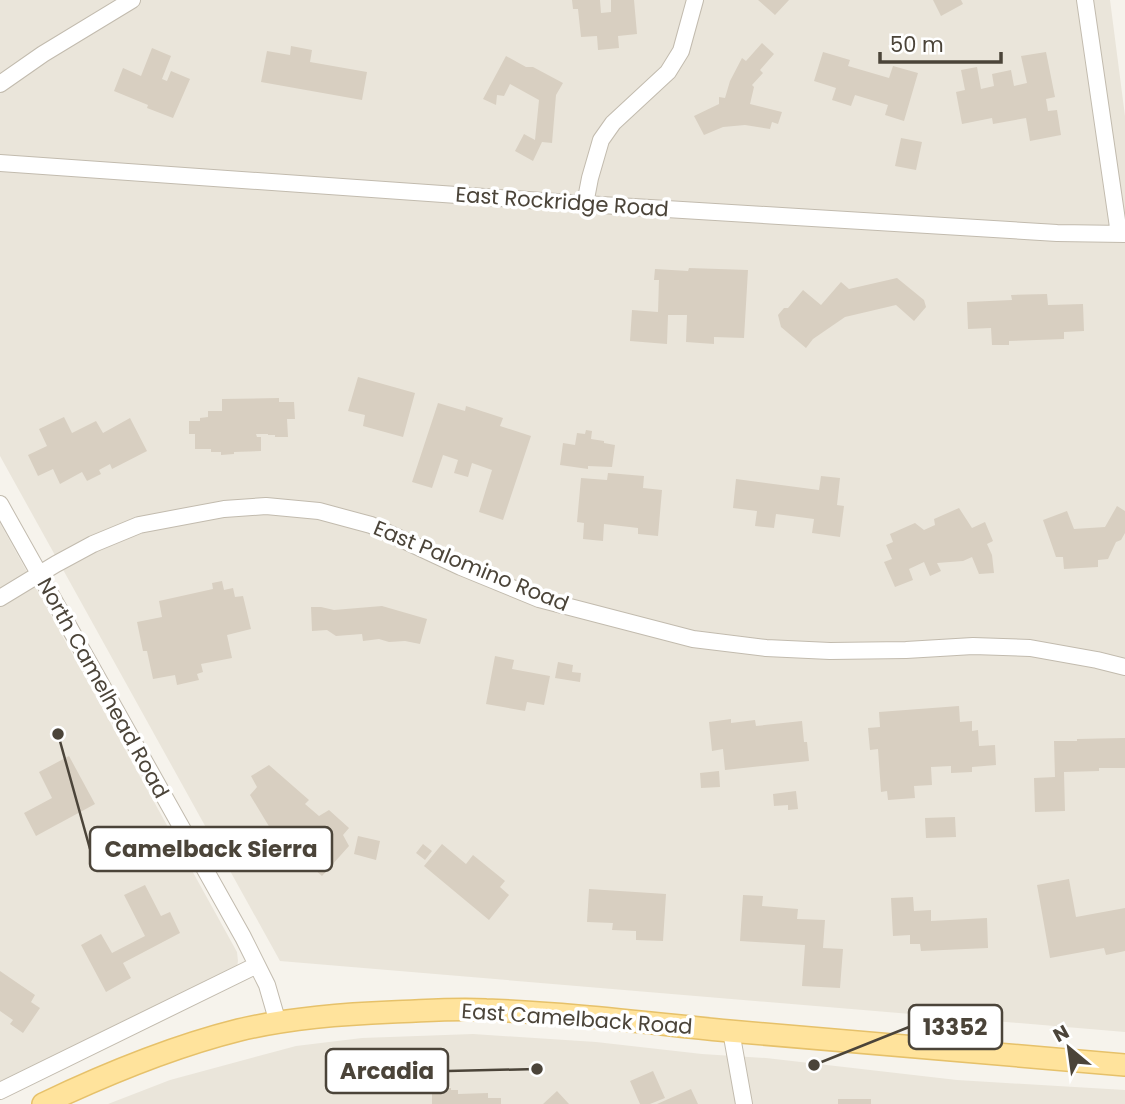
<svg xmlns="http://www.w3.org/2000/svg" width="1125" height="1104" viewBox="0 0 1125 1104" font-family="Poppins,sans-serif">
<rect width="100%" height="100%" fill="#f6f3ec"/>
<!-- residential -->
<path fill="#eae5da" d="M0,0H1110L1125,116V1032L280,961L0,456Z
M0,523L237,952L238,961L237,967L0,1083Z
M473,1034L596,1042L702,1054L766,1058L957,1080L1125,1090V1104H108L170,1080L296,1046L362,1038Z"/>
<!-- building -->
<path fill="#d8cfc1" d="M572,0H600L601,13L611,12V0H634L637,34L618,36L619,48L598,50L597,36L581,37L578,9H573Z
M758,0H789L775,15Z
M933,0H961L963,4L941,16Z
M762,43L774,54L760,70L763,73L752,85L754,87L750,104L782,112L778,124L772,122L770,129L745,125L723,127L704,135L694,116L719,104V97L725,98L730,81L742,58L746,61Z
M291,46L312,50L310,62L367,72L362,100L261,82L267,51L290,55Z
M152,48L171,56L162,79L167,81L171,71L190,79L173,118L147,108L148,105L114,91L123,68L141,76Z
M823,52L850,60L848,66L889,78L893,66L918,73L904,121L885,115L888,105L855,95L851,106L832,100L836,88L814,81Z
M1046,52L1055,97L1046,99L1048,111L1057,110L1061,135L1030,141L1026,118L993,124L992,118L962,124L956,92L965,90L961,70L977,67L981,89L994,86L992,74L1011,70L1014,86L1027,83L1021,56Z
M506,56L526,67H533L563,83L556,95L552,143L542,142L533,161L515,151L524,134L535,140L539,100L510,84L504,96L497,95L496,105L483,99Z
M901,138L922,142L916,170L895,166Z
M689,268L748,270L744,338L714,337V344L686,342L687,315H668L667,344L630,341L632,310L658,312L659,280H654L655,269L688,271Z
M897,278L924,300L926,307L914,321L896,305L845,317L813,339L806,348L781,327L778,315L784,308H788L803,290L821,305L841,282L849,289Z
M1047,294L1048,305L1083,304L1084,331L1064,332V339L1009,341V345H992L991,328L968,329L967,302L1012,300L1011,295Z
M358,377L415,393L403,437L363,426L365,415L348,411Z
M279,398V402H294L295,419H287L288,437H275V435H268V434H256L257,437H261V451L234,452V454L221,455V452H211V449H195V434H189V421H200V418L208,417V411H222V399Z
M438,403L465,411L466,406L503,418L500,426L531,436L503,520L479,512L492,470L472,463L468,477L454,473L458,460L443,455L432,488L412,482Z
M64,417L72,433L96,421L103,433L130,418L147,451L112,469L110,464L99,470L101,474L87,481L82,472L60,484L53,469L38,476L28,455L47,446L39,429Z
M586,430L592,431L591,439L604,441V443L615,445L612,467L588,466V469L560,465L563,443L575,445L577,433L585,434Z
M608,473L644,476L643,488L662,490L658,536L638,534V528L604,524L603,541L583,539L584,523L577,522L581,478L607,480Z
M821,476L840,478L837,505L844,506L840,537L812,533L814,519L776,514L774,528L755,526L757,511L733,508L736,479L819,490Z
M1117,506L1125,511V533L1121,540L1116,542L1108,559L1098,560V567L1064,569L1063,557H1056L1043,520L1067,511L1074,529L1105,527Z
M959,508L972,528L985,522L993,541L987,544L992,555L994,573L979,574L972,557L963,561L937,563L941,571L930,576L924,562L909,569L913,580L895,587L884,562L892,559L886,545L893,542L890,534L915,523L924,530L935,525L934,519Z
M222,581L224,590L233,588L235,597L243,596L251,629L227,635L232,658L201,664L203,672L197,674L199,680L177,685L175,675L153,679L147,651H143L137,622L162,617L159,601L213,589L212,583Z
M382,606L427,619L420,644L405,641L389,642L379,639L363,641L362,634L336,636L327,630L312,631L311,607H321L334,610Z
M495,656L514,660L512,669L550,676L544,705L527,702L525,711L486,704Z
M558,662L573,665L572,672L581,673L580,682L555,678Z
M959,706L960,722L972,721V731L978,730L979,746L995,745L996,765L972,767V772L951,773V766L931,767L932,785L914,786L915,798L888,800L887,791L881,792L878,749L870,750L868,728L880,727L879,712Z
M731,719V723L755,720L756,726L802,721L804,742H807L809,761L725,770L723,749L712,751L709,722Z
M1125,738V768H1099V771L1064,772L1065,811L1035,812L1034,778L1055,777L1054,741H1077V739Z
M69,756L95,804L36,836L24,813L52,798L39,772Z
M269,765L309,800L305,804L319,816L329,810L349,828L343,835L349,846L322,876L306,862L312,856L306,846L298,850L289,834L280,838L273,833L250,795L257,787L251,776Z
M719,771L720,787L701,788L700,773Z
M796,791L798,809L788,810V805L774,806L773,794Z
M955,817L956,837L926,838L925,818Z
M358,836L380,841L376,860L354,854Z
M423,844L432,851L425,860L416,853Z
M442,844L466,864L473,855L505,881L500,887L509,895L489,920L424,866Z
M1069,879L1076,917L1125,908V951L1106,955L1104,948L1050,958L1037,885Z
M145,885L161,916L170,912L180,933L123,963L131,978L106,992L81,945L101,934L112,953L145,936L124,895Z
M589,889L666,894L663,941L636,940V931L612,930L613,923L587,922Z
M743,895L763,896L762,906L798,909L797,919L825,920L823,948L843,949L840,988L802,986L805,945L740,941Z
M913,897L914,911L931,910V921L987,918L988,948L921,951L920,944H910V935L893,936L891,898Z
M0,971L35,995L31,1002L40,1008L23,1033L10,1024L13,1020L0,1011Z
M653,1071L665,1098L650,1104H640L630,1081Z
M451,1088V1090H458V1094L488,1093V1098H501V1104H432V1089Z
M691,1089L698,1104H657Z
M557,1091L569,1104H543Z
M838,1099H871V1104H838Z"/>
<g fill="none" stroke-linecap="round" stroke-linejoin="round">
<defs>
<path id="minor" d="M1085,0L1119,234
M0,84L43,54L132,0
M0,163L585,204L1057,233L1125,234
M585,204L590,178L601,140L613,123L668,72L681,51L695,0
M0,504L243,937L267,985L278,1023
M0,598L56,564L93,544L139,525L224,509L266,506L319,511L371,525L461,567L539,599L693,639L766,648L830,651L906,650L973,646L1030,648L1097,660L1125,667
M731,1031L744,1104
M0,1091L257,965"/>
<path id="major" d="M43,1104C106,1074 171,1047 239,1030C289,1018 341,1014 392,1012C424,1011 455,1008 486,1010C567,1013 648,1023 729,1031C861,1043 993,1054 1125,1065"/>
</defs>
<!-- minor casing -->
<use href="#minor" stroke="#c2bbae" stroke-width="18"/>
<!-- major casing -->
<use href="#major" stroke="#e6c16a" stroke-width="24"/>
<!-- minor -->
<use href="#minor" stroke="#fff" stroke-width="16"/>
<!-- major -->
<use href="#major" stroke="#ffe39c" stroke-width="21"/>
</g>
<g text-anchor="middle" stroke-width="7" stroke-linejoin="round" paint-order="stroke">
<!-- street labels -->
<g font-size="21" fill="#4b4439" stroke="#fff">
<text transform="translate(562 202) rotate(4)" y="7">East Rockridge Road</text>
<text transform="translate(471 566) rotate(22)" y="7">East Palomino Road</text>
<text transform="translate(103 688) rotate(61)" y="7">North Camelhead Road</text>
<text transform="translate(577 1019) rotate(4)" y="7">East Camelback Road</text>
</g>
</g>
<!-- callouts -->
<path fill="none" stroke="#4b4439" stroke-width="2.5" d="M58 734L90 849M814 1065L909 1027M537 1069L448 1071"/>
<g fill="#4b4439" stroke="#fff" stroke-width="2.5">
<circle cx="58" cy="734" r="7"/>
<circle cx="814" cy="1065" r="7"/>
<circle cx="537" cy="1069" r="7"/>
</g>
<g fill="#fff" stroke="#4b4439" stroke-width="2.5">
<rect x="90" y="827" width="242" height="44" rx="7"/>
<rect x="909" y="1005" width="93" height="44" rx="7"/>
<rect x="326" y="1049" width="122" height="44" rx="7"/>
</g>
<g font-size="23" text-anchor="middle" font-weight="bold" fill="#4b4439">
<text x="211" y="857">Camelback Sierra</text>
<text x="955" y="1035">13352</text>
<text x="387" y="1079">Arcadia</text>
</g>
<!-- north arrow -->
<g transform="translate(1069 1048) rotate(331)" stroke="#ffffff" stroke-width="5" paint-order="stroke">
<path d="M0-5L12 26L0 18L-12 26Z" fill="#4b4439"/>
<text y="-10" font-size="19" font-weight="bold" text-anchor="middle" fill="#4b4439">N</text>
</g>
<!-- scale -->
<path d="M880 52v10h121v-10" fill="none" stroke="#4b4439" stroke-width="3.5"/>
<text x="890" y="52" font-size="21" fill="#4b4439" stroke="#ffffff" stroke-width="5" paint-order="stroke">50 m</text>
</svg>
